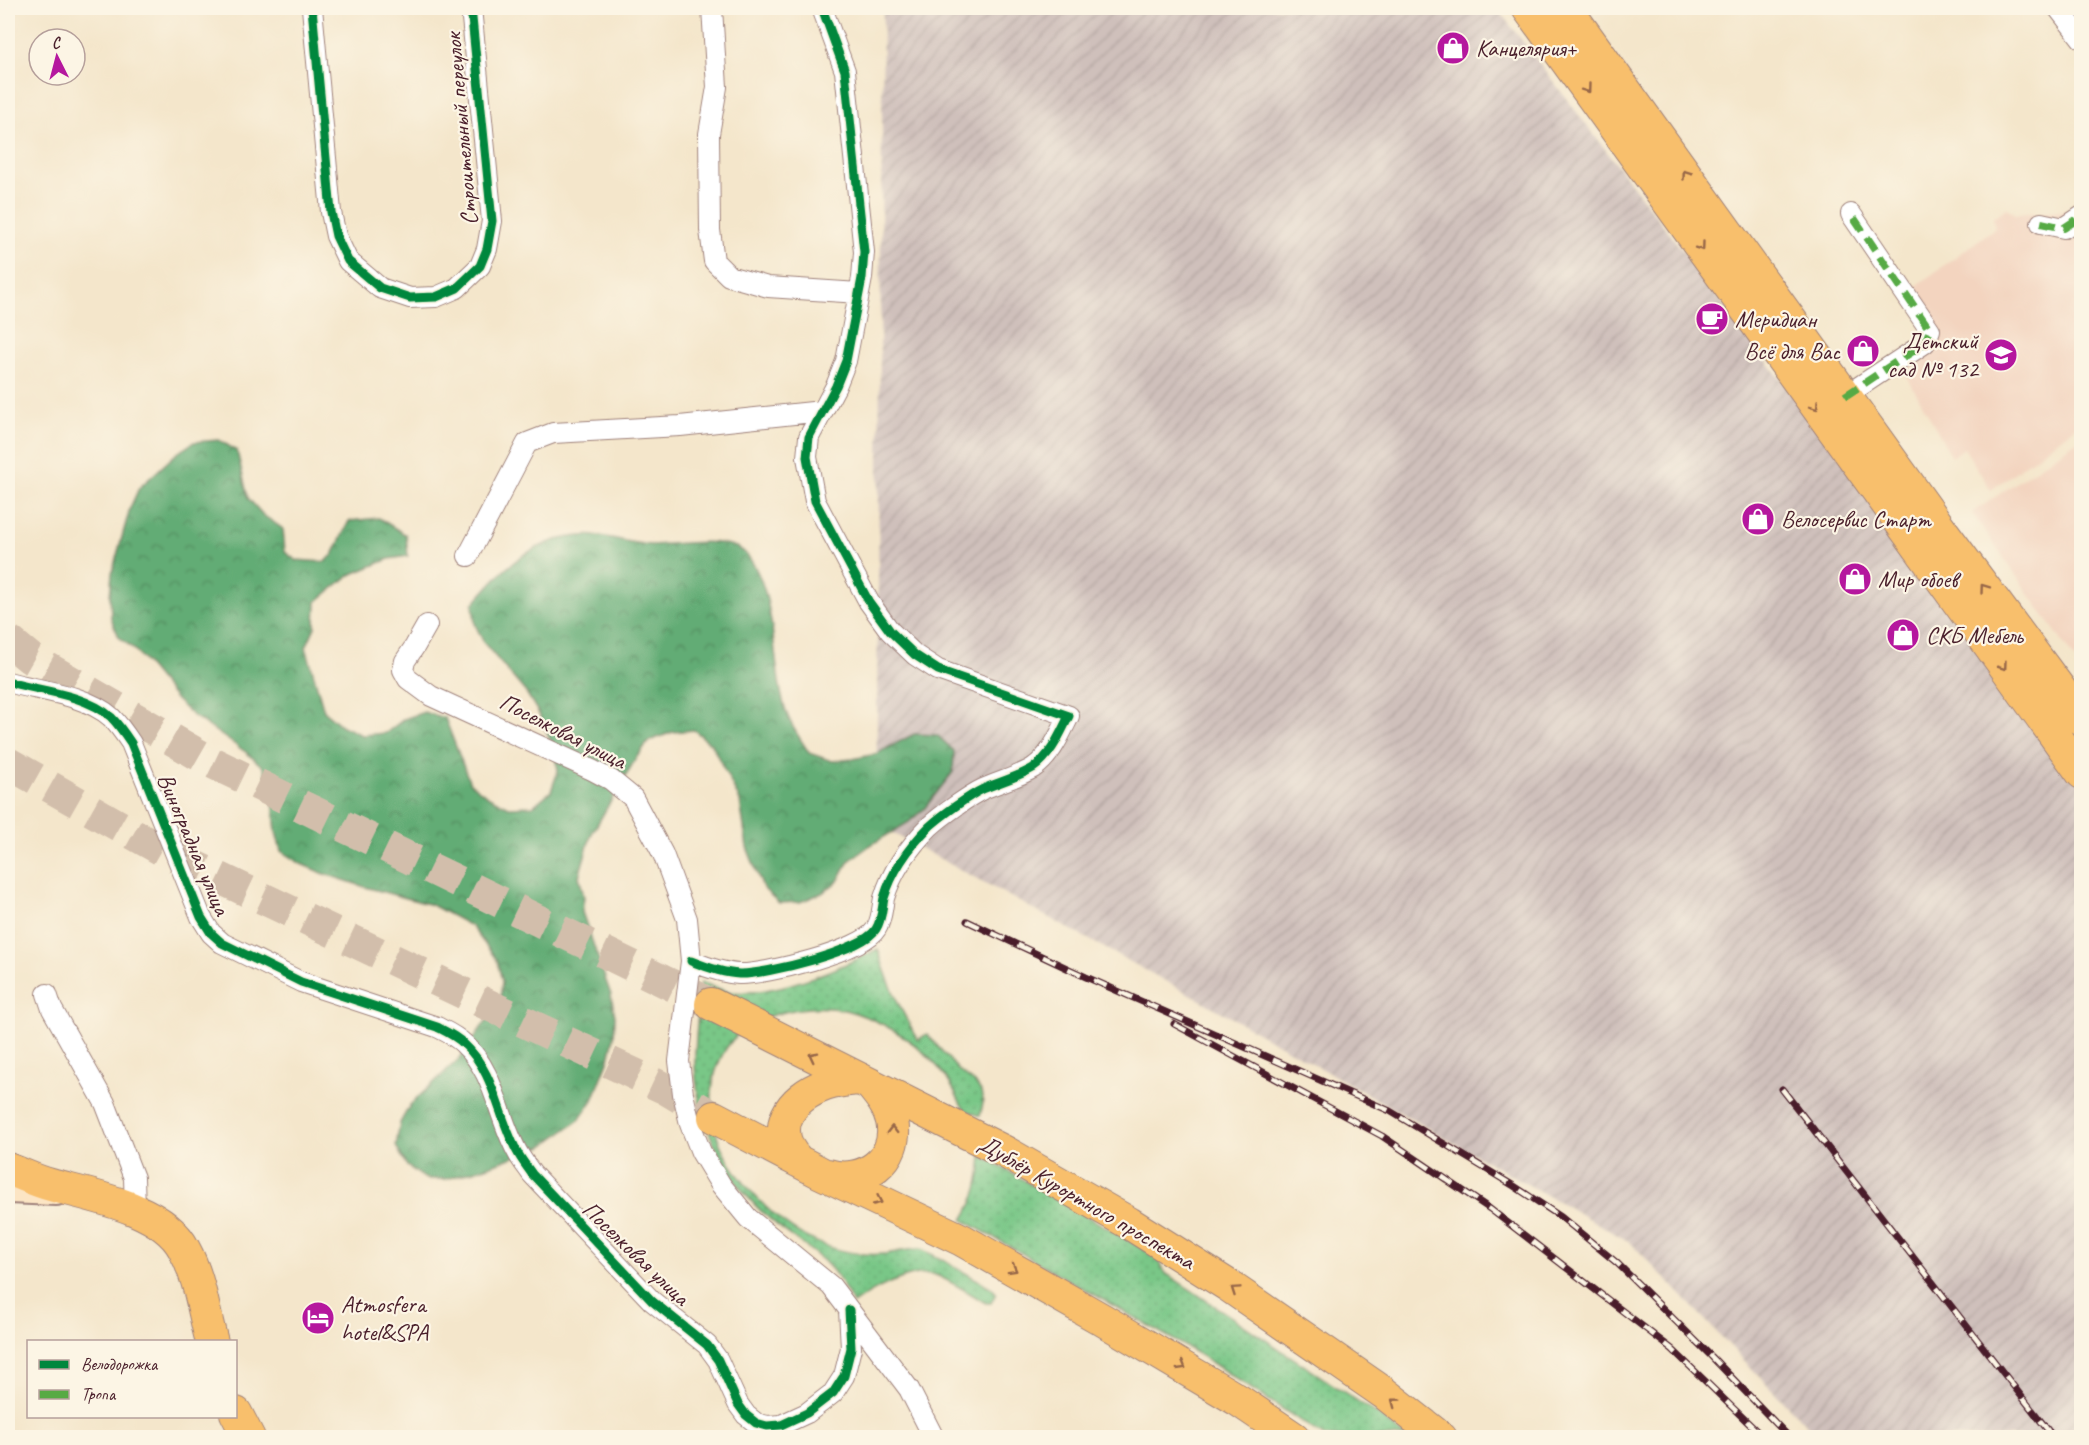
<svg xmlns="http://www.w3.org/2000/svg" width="2089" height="1445" viewBox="0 0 2089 1445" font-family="Caveat,sans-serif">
<defs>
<pattern id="industrial-furrows" width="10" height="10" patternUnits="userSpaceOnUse" patternTransform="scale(1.5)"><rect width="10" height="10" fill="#cfc0bb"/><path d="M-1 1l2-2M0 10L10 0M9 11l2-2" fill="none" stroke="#b3a5a1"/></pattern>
<pattern id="grass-dots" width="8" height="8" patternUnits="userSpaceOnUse" patternTransform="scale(1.5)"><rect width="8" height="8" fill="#79c787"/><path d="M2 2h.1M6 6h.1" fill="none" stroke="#6aaa75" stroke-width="1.8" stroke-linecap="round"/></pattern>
<pattern id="forest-crowns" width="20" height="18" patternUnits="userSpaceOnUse" patternTransform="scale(1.5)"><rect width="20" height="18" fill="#62ac74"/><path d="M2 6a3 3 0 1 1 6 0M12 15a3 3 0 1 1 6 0" fill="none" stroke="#538b5f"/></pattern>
</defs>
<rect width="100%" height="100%" fill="#fcf5e5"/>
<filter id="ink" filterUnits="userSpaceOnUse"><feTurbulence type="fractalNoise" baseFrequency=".0167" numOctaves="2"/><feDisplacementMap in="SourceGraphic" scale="12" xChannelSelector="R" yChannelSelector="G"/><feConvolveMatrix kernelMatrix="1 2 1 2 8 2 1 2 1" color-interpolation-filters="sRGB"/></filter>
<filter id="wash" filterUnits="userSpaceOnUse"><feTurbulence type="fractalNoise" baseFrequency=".008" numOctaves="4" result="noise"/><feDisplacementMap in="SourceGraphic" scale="24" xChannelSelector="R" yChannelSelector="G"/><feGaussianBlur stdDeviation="1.35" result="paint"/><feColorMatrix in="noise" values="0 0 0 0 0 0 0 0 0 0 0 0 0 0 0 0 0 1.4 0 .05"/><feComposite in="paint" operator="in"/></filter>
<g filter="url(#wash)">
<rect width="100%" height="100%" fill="#f4e6cb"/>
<!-- built -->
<path fill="#f3d4bf" d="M2007,208L2016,214L2081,210V423L1991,490L1964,448L1952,457L1904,371L1938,339L1915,287L1995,228L1993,217Z
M2081,438V668L1972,513Z"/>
<!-- industrial -->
<path fill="url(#industrial-furrows)" d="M883,8H1497L2081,772V1437H1818L1630,1242L1195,997L876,824Z"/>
<!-- grass -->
<path fill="url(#grass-dots)" stroke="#627359" stroke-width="1.5" d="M878,949C887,982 901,1011 918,1040L927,1034L960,1072L975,1083L981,1092L983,1103L980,1116C976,1114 967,1112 964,1108C960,1104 958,1097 955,1092C950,1083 944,1074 937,1066C915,1040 878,1018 845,1010C821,1005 796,1008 773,1015C715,1032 700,1092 720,1144C730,1170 761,1205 783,1222C811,1244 848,1257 884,1254C895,1253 911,1248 920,1249C928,1250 980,1282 992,1288L996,1293L991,1303H986C974,1296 943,1276 932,1274C909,1270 871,1291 853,1304C845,1289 838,1274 825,1262C808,1247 788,1235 771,1220C724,1180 694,1118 695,1055C696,1030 699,1006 701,982C711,986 721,990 732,992C774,996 841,968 878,949Z
M982,1156L1158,1257L1164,1272L1377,1414L1406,1437H1325L1202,1356L963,1220C977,1197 980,1182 982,1156Z"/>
<!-- forest -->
<path fill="url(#forest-crowns)" stroke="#566650" stroke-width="1.5" d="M219,440L237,451L248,498L263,515L283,529L285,552L296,560L324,562L333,555L349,521L379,518L406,535L408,556L389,559L350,575L316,602L315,627L306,647L324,711L342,726L362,735L386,733L404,719L424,712L445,718L470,783L489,797L509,807L533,806L551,791L558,771L555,752L538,712L527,694L484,643L475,624L473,604C493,581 512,558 541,546C553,540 567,537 580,536C604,533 628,544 652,545C675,545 728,535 745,553C779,590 770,668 787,714C792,728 802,741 809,753L832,761L853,759L876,754L914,734L937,735L954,751L953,772L924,809L909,822L869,846L849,861L838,881L822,893L800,902L779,903L763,888L747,847L740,801L712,745L694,730L673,732L649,741L636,758L591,835L579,876L584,897L582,912L611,995L615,1016L614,1037L609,1059L593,1100L579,1120L543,1146L486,1167L447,1179H426L407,1166L396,1146L400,1123L410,1105L461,1057L500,1001L502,981L497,960L471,926L432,905L365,887L322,873L301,864L281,851L276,832L272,790L263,767L247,753L192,715L176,700L136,651L119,637L111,618L110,596L112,573L130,508L139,488L176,454L194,442Z"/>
</g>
<g filter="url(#ink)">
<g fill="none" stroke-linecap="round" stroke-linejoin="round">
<!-- primary-tunnel -->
<path stroke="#d2beab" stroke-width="32" stroke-dasharray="32 16" stroke-linecap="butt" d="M8,640L30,658L213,763L711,1004
M8,763L167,853L664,1088L714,1117"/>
<defs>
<path id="street" d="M312,8L331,212L336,236L348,261L380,288L410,298L436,297L457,288L480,266L487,249L492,221L471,8
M712,8L717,87L709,134L710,230L714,261L729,276L768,287L859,293
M2058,8L2082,39
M2041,223L2064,228L2082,216
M1845,396L1925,343L1930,330L1851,214
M468,556L527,443L553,433L680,426L822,411
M427,625L415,646L405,661L403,670L408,679L431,696L592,770L611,780L633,798L663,854L687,919L691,961L679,1061L683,1094L690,1124L701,1152L721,1185L748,1218L831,1286L909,1389L934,1438
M8,682C40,691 85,694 111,717C119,725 125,734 131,743L201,917L211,933L222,943L301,982L437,1027C447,1032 456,1036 464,1044C496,1073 498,1120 519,1155C523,1162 528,1168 532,1174L652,1301L707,1345L718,1360L738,1404L746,1415L756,1423L767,1426L781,1425L807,1413L833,1393L844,1376L851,1348L849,1310
M691,961C706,967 722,973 739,974C764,975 863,951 876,929C882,920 882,908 884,898C892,871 910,846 930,826C941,816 970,795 983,789C999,782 1018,777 1033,768C1051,756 1060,734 1069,716L938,670L915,655L890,631L869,602L815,501L807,457L809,437L836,386L846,361L862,278L864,252L845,71L822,8
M47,994L52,1009L105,1103L134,1178L135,1208"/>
<path id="secondary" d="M8,1189L56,1191"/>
<path id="primary" d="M1528,8L2082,773
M1566,8L1943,532L2082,719
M711,1004L1005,1152L1129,1223L1229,1286L1384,1393L1441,1438
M714,1117L821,1173L962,1240L1103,1320L1238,1400L1294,1438
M798,1161C768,1129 790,1098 825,1085C836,1081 847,1080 858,1079
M8,1169C22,1174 36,1181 51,1185C91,1196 163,1208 184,1249C200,1278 203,1310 212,1342
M828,1175C863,1186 900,1159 892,1121C889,1107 880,1096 871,1085
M236,1413L249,1438"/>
</defs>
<!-- street casing -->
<use href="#street" stroke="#9f827b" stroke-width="22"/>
<!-- secondary casing -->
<use href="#secondary" stroke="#9f827b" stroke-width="32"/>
<!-- primary casing -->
<use href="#primary" stroke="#9f827b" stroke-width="34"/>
<!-- street -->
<use href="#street" stroke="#fff" stroke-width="20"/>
<!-- secondary -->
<use href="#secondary" stroke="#fce5c4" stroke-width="28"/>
<!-- primary -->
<use href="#primary" stroke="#f8bf6c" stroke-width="32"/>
<defs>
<path id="rail" d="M967,921L1086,977L1390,1111L1514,1186L1561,1217L1617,1263L1712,1357L1790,1438
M1174,1024L1382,1136L1490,1209L1672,1349L1764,1438
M1782,1089L2054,1438"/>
</defs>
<!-- rail casing -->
<use href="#rail" stroke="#4a1f2b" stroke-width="7"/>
<!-- rail -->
<use href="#rail" stroke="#fcf5e5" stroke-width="4.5" stroke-dasharray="14" stroke-linecap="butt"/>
<!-- quiet -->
<path stroke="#57aa44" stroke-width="8" stroke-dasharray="15 8" stroke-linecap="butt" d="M2041,223L2064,228L2082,216
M1845,396L1925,343L1930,330L1851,214"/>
<defs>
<path id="cycleway" d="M312,8L331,212L336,236L348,261L380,288L410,298L436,297L457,288L480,266L487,249L492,221L471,8
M8,682C40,691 85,694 111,717C119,725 125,734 131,743L201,917L211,933L222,943L301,982L437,1027C447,1032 456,1036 464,1044C496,1073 498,1120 519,1155C523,1162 528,1168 532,1174L652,1301L707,1345L718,1360L738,1404L746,1415L756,1423L767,1426L781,1425L807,1413L833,1393L844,1376L851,1348L849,1310
M691,961C706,967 722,973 739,974C764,975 863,951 876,929C882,920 882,908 884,898C892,871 910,846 930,826C941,816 970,795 983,789C999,782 1018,777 1033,768C1051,756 1060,734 1069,716L938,670L915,655L890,631L869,602L815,501L807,457L809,437L836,386L846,361L862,278L864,252L845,71L822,8"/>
</defs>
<!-- cycleway casing -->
<use href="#cycleway" stroke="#fcf5e5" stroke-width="13"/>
<!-- cycleway -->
<use href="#cycleway" stroke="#00873e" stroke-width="9"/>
</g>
<!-- one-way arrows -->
<defs><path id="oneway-chevron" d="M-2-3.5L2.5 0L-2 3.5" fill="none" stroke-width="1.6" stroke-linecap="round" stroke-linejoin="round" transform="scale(1.5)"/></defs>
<g stroke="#986748">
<use href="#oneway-chevron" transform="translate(1587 89) rotate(54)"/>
<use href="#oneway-chevron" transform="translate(1686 174) rotate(-126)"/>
<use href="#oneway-chevron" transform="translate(1701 247) rotate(54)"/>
<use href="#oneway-chevron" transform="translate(1815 406) rotate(54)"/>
<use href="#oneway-chevron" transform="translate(1984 588) rotate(-126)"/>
<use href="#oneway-chevron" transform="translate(2003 666) rotate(54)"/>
<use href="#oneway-chevron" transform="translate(813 1056) rotate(-153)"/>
<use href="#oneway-chevron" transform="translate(892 1130) rotate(-91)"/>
<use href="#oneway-chevron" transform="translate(878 1201) rotate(25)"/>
<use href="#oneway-chevron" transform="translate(1013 1269) rotate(29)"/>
<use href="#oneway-chevron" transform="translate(1235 1290) rotate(-146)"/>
<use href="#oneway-chevron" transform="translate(1182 1366) rotate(31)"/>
<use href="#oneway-chevron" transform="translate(1395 1402) rotate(-143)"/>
</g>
</g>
<!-- icons -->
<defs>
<symbol id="shop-disc" viewBox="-11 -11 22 22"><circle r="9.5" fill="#b5179e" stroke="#fcf5e5"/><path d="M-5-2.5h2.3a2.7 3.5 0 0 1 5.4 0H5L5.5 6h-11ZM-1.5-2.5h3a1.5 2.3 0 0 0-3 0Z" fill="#fff"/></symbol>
<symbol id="cafe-disc" viewBox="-11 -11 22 22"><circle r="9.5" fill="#b5179e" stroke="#fcf5e5"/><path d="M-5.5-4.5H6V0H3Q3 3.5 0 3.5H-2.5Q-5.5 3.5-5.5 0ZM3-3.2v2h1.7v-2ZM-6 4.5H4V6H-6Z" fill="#fff"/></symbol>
<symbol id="school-disc" viewBox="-11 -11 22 22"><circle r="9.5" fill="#b5179e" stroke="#fcf5e5"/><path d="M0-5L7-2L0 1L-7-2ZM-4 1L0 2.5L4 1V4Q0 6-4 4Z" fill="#fff"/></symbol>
<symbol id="hotel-disc" viewBox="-11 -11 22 22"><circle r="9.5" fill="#b5179e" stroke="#fcf5e5"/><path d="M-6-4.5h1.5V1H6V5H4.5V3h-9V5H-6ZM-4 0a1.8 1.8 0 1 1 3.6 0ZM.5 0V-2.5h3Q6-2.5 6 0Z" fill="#fff"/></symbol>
</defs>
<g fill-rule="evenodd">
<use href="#shop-disc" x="1434" y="29" width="38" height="38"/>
<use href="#cafe-disc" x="1693" y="300" width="38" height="38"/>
<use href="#shop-disc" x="1844" y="332" width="38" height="38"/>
<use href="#school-disc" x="1982" y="336" width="38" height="38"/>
<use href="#shop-disc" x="1739" y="500" width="38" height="38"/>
<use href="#shop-disc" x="1836" y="560" width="38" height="38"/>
<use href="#shop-disc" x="1884" y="616" width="38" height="38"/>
<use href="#hotel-disc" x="299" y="1299" width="38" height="38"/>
</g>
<g text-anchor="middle" stroke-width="4.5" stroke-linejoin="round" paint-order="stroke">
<!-- poi labels -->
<g font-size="24" fill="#4a1f2b" stroke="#fcf5e5" text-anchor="start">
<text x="1476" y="56">Канцелярия+</text>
<text x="1735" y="327">Меридиан</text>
<text x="1978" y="349" text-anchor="end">Детский<tspan x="1978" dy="28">сад № 132</tspan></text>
<text x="1840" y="359" text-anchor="end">Всё для Вас</text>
<text x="1781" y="527">Велосервис Старт</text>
<text x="1878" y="587">Мир обоев</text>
<text x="1926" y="643">СКБ Мебель</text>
<text x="341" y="1312">Atmosfera<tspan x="341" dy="28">hotel&amp;SPA</tspan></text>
</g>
<!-- street labels -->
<g font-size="24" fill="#4a1f2b" stroke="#fcf5e5">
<text transform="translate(461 129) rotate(-95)" y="8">Строительный переулок</text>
<text transform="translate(563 731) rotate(27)" y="8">Поселковая улица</text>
<text transform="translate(194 844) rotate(67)" y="8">Виноградная улица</text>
<text transform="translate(1087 1202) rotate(30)" y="8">Дублёр Курортного проспекта</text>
<text transform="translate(636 1253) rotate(44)" y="8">Поселковая улица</text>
</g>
</g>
<!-- margin -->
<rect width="2089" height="1445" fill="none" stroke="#fcf5e5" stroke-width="30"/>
<!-- legend -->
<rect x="27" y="1340" width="210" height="78" fill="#fcf5e5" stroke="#b59f9b" stroke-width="1.5"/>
<rect x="39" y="1360" width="30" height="9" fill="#00873e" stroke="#b59f9b" stroke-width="1.5"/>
<text x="81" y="1370" font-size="18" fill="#4a1f2b">Велодорожка</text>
<rect x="39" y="1390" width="30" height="9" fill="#57aa44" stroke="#b59f9b" stroke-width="1.5"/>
<text x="81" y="1400" font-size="18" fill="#4a1f2b">Тропа</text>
<!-- north arrow -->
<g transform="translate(57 57) rotate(354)"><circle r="28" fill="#fcf5e5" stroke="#b59f9b" stroke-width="1.5"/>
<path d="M0-4.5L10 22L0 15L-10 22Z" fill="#b5179e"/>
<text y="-9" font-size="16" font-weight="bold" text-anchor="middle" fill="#4a1f2b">С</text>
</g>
</svg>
